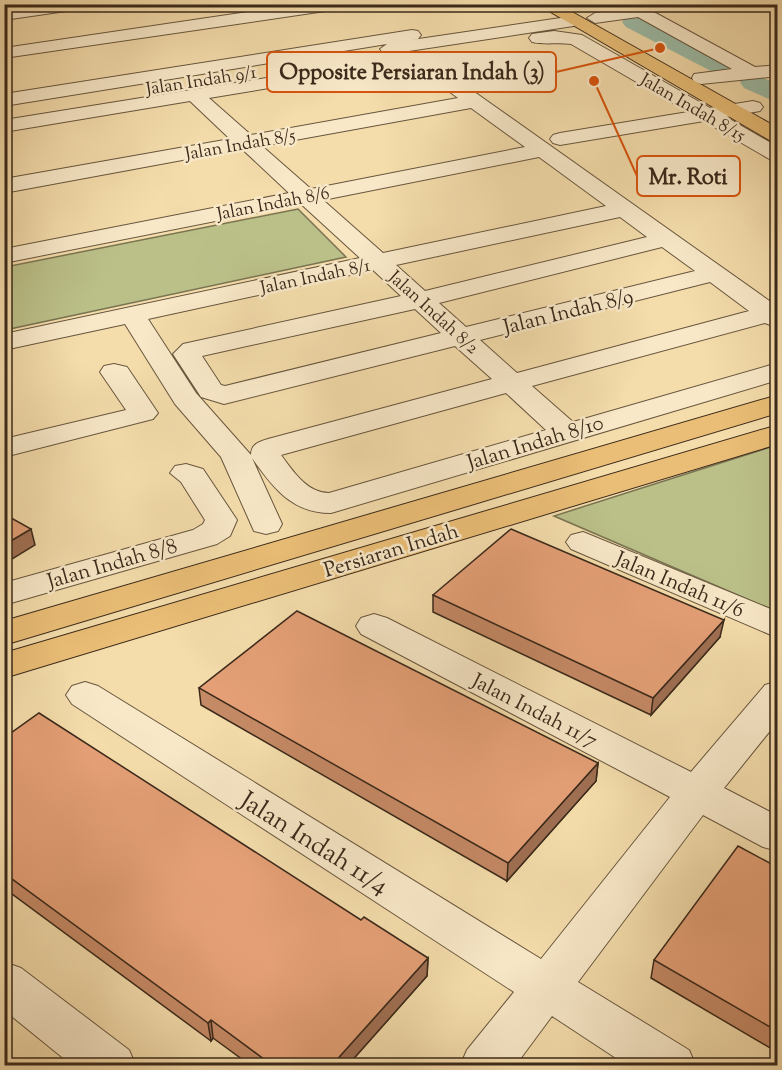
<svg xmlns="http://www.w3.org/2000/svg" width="782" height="1070" viewBox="0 0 782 1070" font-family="'Sorts Mill Goudy',serif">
<rect width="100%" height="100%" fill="#f4dcab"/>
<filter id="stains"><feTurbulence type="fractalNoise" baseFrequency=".00333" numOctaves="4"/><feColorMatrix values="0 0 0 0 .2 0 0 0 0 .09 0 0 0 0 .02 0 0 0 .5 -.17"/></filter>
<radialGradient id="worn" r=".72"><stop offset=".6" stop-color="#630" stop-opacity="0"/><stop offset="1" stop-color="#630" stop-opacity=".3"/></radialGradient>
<!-- green -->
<path fill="#bbc089" stroke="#7a7452" stroke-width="1.5" d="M298,209L346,257L5,330V267Z
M777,445V612L554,516Z"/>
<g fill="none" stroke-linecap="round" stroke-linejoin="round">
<!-- river -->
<path fill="#9cbca7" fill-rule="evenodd" d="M634,15L727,60L731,65L727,70L718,73L709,70L626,27L622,22L626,17Z
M753,74L778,84V103L744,88L740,82L744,76Z"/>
<defs>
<path id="minor" d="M42,4H88L80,9L4,20V10Z
M302,4H347L339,9L4,58V48Z
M618,4H639L755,67L778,65V76L701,84L694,82L692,78L694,74L732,69L638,17L595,23L587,18L595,13L623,9Z
M765,4H778V11Z
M574,16L580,17L582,21L580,25L389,54L383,53L380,49L387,44L4,106V94L412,30L418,31L421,35L418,39L405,41Z
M554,31L582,35L710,108L753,101L760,103L763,107L760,111L726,117L778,147V162L771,160L704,121L560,145L553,143L550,139L553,135L560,133L688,112L571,44C558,42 544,45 532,42L529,38L532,34Z
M403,56L425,57L778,307V328L765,323L532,386L573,422L778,363V380L331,513C292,513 273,488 252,458L282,524L278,531L266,534L254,531L221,457L175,404L125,324L4,350V334L360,258L301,204L4,263V249L289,193L242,149L4,193V179L230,139L190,101L4,132V120ZM403,66H415L458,98L251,135L209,98ZM471,108L525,147L311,189L262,146ZM539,157L606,206L383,253L323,200ZM620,217L647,237L425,291L396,265ZM662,247L695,271L466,327L439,303ZM373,270L401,296L183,344L173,354L201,397L224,404L455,346L492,379L268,439C259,442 251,444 251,455L196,393L148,319ZM710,282L749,311L517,373L480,340ZM415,309L441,333L225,386L221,385L202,356ZM506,393L546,430L329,493C307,493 293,471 281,455Z
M114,364L127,367L158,413L153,419L4,457V439L126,410L100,372L104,366Z
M186,464L203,469L237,520L230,536L217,544L4,605V583L193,530L203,524L205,520L181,482L170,473L175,466Z
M583,532L778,612V638L571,549L566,542L571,535Z
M374,614L387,618L691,772L765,685L778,681V721L724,788L778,816V851L763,847L703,815L578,982L689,1050L696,1066H628L552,1016L515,1066H460L467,1050L514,992L72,704L66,695L72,686L85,682L98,686L541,959L670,797L361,634L356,626L361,618Z
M4,962L21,968L129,1050L136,1066H73L4,1010Z"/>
<path id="major" d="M537,4H558L778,128V143L771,141Z
M778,395V413L4,645V621Z
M778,425V444L4,678V653Z"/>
</defs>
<!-- minor casing -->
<use href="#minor" stroke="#68563e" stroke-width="2"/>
<!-- major casing -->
<use href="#major" stroke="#3a291a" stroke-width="2"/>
<!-- minor -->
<use href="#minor" fill="#f8e8c8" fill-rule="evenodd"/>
<!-- major -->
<use href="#major" fill="#eabe76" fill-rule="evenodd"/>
</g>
<!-- wall -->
<path fill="#c48965" stroke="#3a291a" stroke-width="1.5" d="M433,595L720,637L651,715L433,612Z
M199,688L598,763L596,781L507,881L201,705Z
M4,738L428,958L427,976L348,1065H250L213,1038L211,1041L4,888Z
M777,867V1052L651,978L654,960Z"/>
<!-- shaded-wall -->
<path fill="#a06f53" stroke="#3a291a" stroke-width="1.5" d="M31,529L35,545L4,564V545Z
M724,620L720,637L651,715L653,698Z
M598,763L596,781L507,881L508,863Z
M428,958L427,976L348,1065H332Z
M211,1020L213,1038L211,1041L208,1023Z"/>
<!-- building -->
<path fill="#e49f76" stroke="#3a291a" stroke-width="1.5" d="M4,514L31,529L4,545Z
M511,529L724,620L653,698L433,595Z
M297,611L598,763L508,863L199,688Z
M39,713L361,920L364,917L428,958L332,1065H272L211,1020L208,1023L4,873V738Z
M738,846L777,867V1031L654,960Z"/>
<g text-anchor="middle" stroke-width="5" stroke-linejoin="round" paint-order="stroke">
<!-- far-street labels -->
<g font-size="18" fill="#3a291a" stroke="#f8e8c8">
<text transform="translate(201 80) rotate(-9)" y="6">Jalan Indah 9/1</text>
<text transform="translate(693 107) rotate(30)" y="6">Jalan Indah 8/15</text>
<text transform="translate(240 144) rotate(-10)" y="6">Jalan Indah 8/5</text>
<text transform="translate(273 203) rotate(-11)" y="6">Jalan Indah 8/6</text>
<text transform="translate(315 276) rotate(-12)" y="6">Jalan Indah 8/1</text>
<text transform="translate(434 312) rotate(42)" y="6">Jalan Indah 8/2</text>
</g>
<!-- street labels -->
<g font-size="21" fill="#3a291a" stroke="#f8e8c8">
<text transform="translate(568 311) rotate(-14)" y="7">Jalan Indah 8/9</text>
<text transform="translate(535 442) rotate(-17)" y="7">Jalan Indah 8/10</text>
<text transform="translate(391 550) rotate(-17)" y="7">Persiaran Indah</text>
<text transform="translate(112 563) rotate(-16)" y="7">Jalan Indah 8/8</text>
<text transform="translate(680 584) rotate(23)" y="7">Jalan Indah 11/6</text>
<text transform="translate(535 710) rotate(27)" y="7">Jalan Indah 11/7</text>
</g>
<!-- near-street labels -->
<g font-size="26" fill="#3a291a" stroke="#f8e8c8">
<text transform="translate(315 842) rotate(32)" y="9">Jalan Indah 11/4</text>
</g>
</g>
<!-- callouts -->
<path fill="none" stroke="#d7540d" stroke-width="2" d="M660 48L556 72M594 81L637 176"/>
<g fill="#d7540d" stroke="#f8e8c8" stroke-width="2">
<circle cx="660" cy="48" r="6"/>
<circle cx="594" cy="81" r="6"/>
</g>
<g fill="#f8e8c8" stroke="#d7540d" stroke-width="2">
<rect x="267" y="52" width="289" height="40" rx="6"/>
<rect x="637" y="156" width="103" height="40" rx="6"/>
</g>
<g font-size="22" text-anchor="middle" font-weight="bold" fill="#3a291a">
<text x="412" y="79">Opposite Persiaran Indah (3)</text>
<text x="688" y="184">Mr. Roti</text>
</g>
<!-- margin -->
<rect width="782" height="1070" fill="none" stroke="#f4dcab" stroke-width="24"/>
<rect x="6" y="6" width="770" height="1058" fill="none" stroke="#3a291a" stroke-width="3"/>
<rect x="12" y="12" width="758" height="1046" fill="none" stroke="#3a291a" stroke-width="1.5"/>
<rect width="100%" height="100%" filter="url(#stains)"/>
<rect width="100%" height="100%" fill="url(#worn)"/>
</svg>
